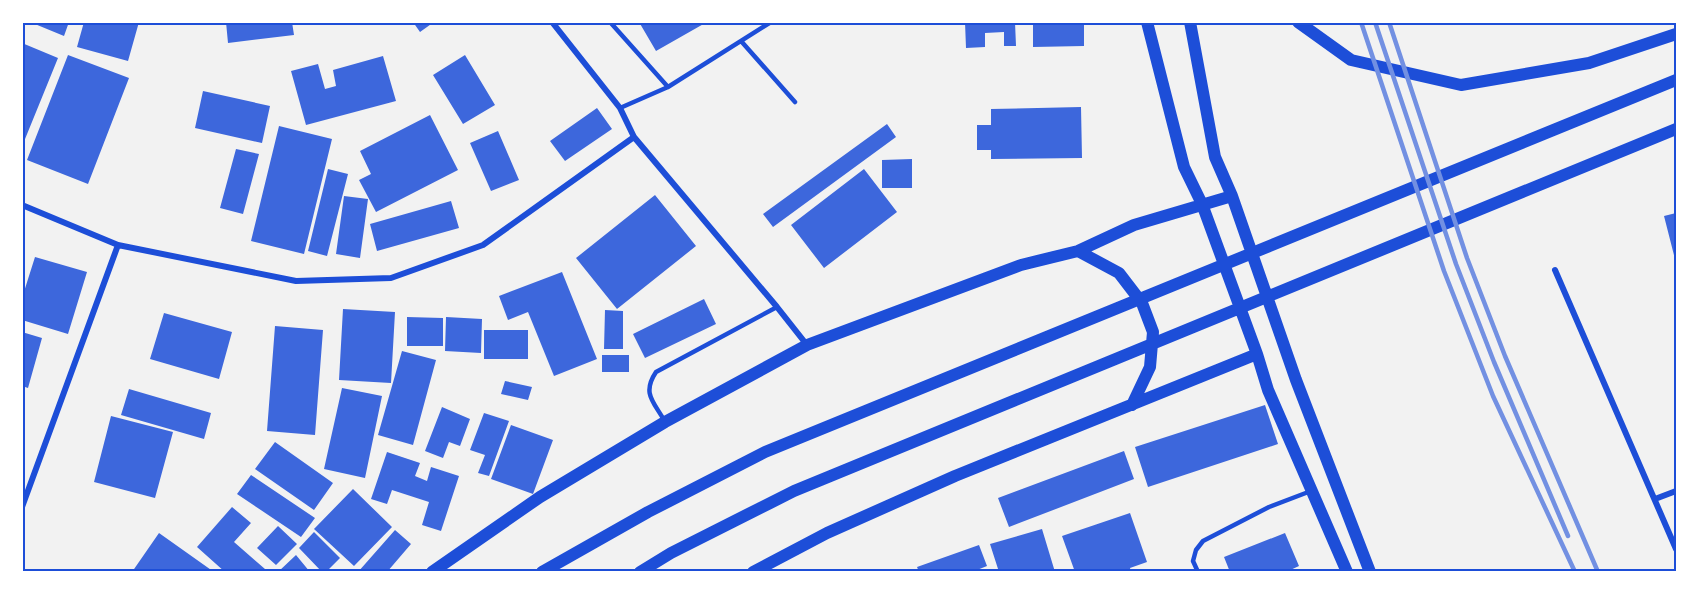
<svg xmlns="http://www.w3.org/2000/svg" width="1699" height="594" viewBox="0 0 1699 594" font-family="'Golos Text',sans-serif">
<rect width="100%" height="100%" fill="#f2f2f2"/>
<!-- building -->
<path fill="#3d67dc" d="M30,22H69L64,36Z
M84,22H139L128,61L77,47Z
M226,22H292L294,35L228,43Z
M413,22H434L420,32Z
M639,22H707L656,51Z
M965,22H1015L1016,46H1004V32L985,33V47L966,48Z
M1033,22H1084V46L1033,47Z
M22,43L58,58L23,144H22Z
M68,55L129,78L88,184L27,160Z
M465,55L495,105L463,124L433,75Z
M383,56L396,101L306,125L291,71L318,64L325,89L336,86L333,70Z
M203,91L270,106L262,143L195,128Z
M1081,107L1082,158L991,159V150H977V125H991V109Z
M597,108L612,129L565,161L550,141Z
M430,115L458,170L376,212L359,180L371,174L360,151Z
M887,124L896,137L773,227L763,214Z
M279,126L332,139L304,254L251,241Z
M498,131L519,180L491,191L470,143Z
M236,149L259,154L243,214L220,208Z
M912,159V188H882V160Z
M328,169L348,174L327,256L308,251Z
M864,169L897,212L824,268L791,225Z
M655,195L696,246L617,309L576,258Z
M344,196L368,199L360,258L336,254Z
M451,201L459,228L377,251L370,224Z
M1676,213V263L1664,216Z
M35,257L87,272L68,334L22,320V298Z
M562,272L597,359L554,376L528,312L508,320L499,296Z
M704,299L716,324L645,358L633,334Z
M343,309L395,312L391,383L339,380Z
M605,310L623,311V349H604Z
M164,313L232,332L219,379L150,359Z
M407,317L443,318V346H407Z
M446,317L482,319L481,353L445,351Z
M275,326L323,330L315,435L267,431Z
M484,330H528V359H484Z
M22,332L42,338L28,388L22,386Z
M402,351L436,360L413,445L378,435Z
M602,355H629V372H602Z
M505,381L532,387L528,400L501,394Z
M342,388L382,396L365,478L324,469Z
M129,389L211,413L204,439L121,415Z
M1265,405L1278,444L1148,487L1135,447Z
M442,407L470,419L460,446L449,442L443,458L425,451Z
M484,413L509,421L489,476L478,473L485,455L470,450Z
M111,416L173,432L155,498L94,482Z
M511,425L553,440L533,494L491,479Z
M275,442L333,483L314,510L255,469Z
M1124,451L1134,479L1009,527L998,498Z
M387,452L420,463L415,476L427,481L431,467L459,476L441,531L422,525L429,502L392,490L387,504L371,499Z
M251,475L315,518L301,537L237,494Z
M353,489L392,527L354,566L314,529Z
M232,507L251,523L234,542L265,569L263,572H225L197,547Z
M1130,513L1147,562L1130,568L1131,572H1075L1062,536Z
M278,526L297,544L276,565L257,548Z
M1042,529L1055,572H999L990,544Z
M395,530L411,544L387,572H358Z
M314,532L340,558L326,572H322L299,548Z
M159,533L214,572H132Z
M1285,533L1299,566L1286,572H1230L1224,557Z
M979,545L987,566L972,572H919L917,567Z
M296,555L310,572H278Z"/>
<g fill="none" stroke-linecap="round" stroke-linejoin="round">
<!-- service -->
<path stroke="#1d4ed8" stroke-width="4.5" d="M610,22L668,87
M741,41L795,102
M620,108L668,87L771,22
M664,420C653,401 642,393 656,372L777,307
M1198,572L1193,561L1196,550L1203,541L1269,507L1311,491"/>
<!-- minor -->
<path stroke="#1d4ed8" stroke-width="6" d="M552,22L620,108L634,137L777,307L807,345
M22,205L118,245L296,281L391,278L483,245L634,137
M1555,270L1676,549
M1655,499L1676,491
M22,507L118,245"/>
<!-- secondary -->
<path stroke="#1d4ed8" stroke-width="12" d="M1147,22L1184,167L1202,204L1257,354L1268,390L1347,572
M1190,22L1215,157L1232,196L1296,380L1370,572
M1298,22L1351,60L1461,85L1589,63L1676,34
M1078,251L1119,273L1142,303L1153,332L1150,367L1132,405
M432,572L540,497L665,422L807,345L1021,265L1078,251L1134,225L1232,196
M542,572L648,512L765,452L1676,80
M640,572L671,553L794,491L1676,129
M753,572L827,533L955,476L1257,354"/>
<!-- rail -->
<path stroke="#7290e2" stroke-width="4.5" d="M1361,22L1444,271L1493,396L1575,572
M1375,22L1456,264L1494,362L1568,536
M1389,22L1467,258L1505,356L1598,572"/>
</g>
<!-- border -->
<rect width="1699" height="594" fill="none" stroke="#ffffff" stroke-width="48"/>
<rect x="24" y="24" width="1651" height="546" fill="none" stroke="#1d4ed8" stroke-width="2"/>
</svg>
